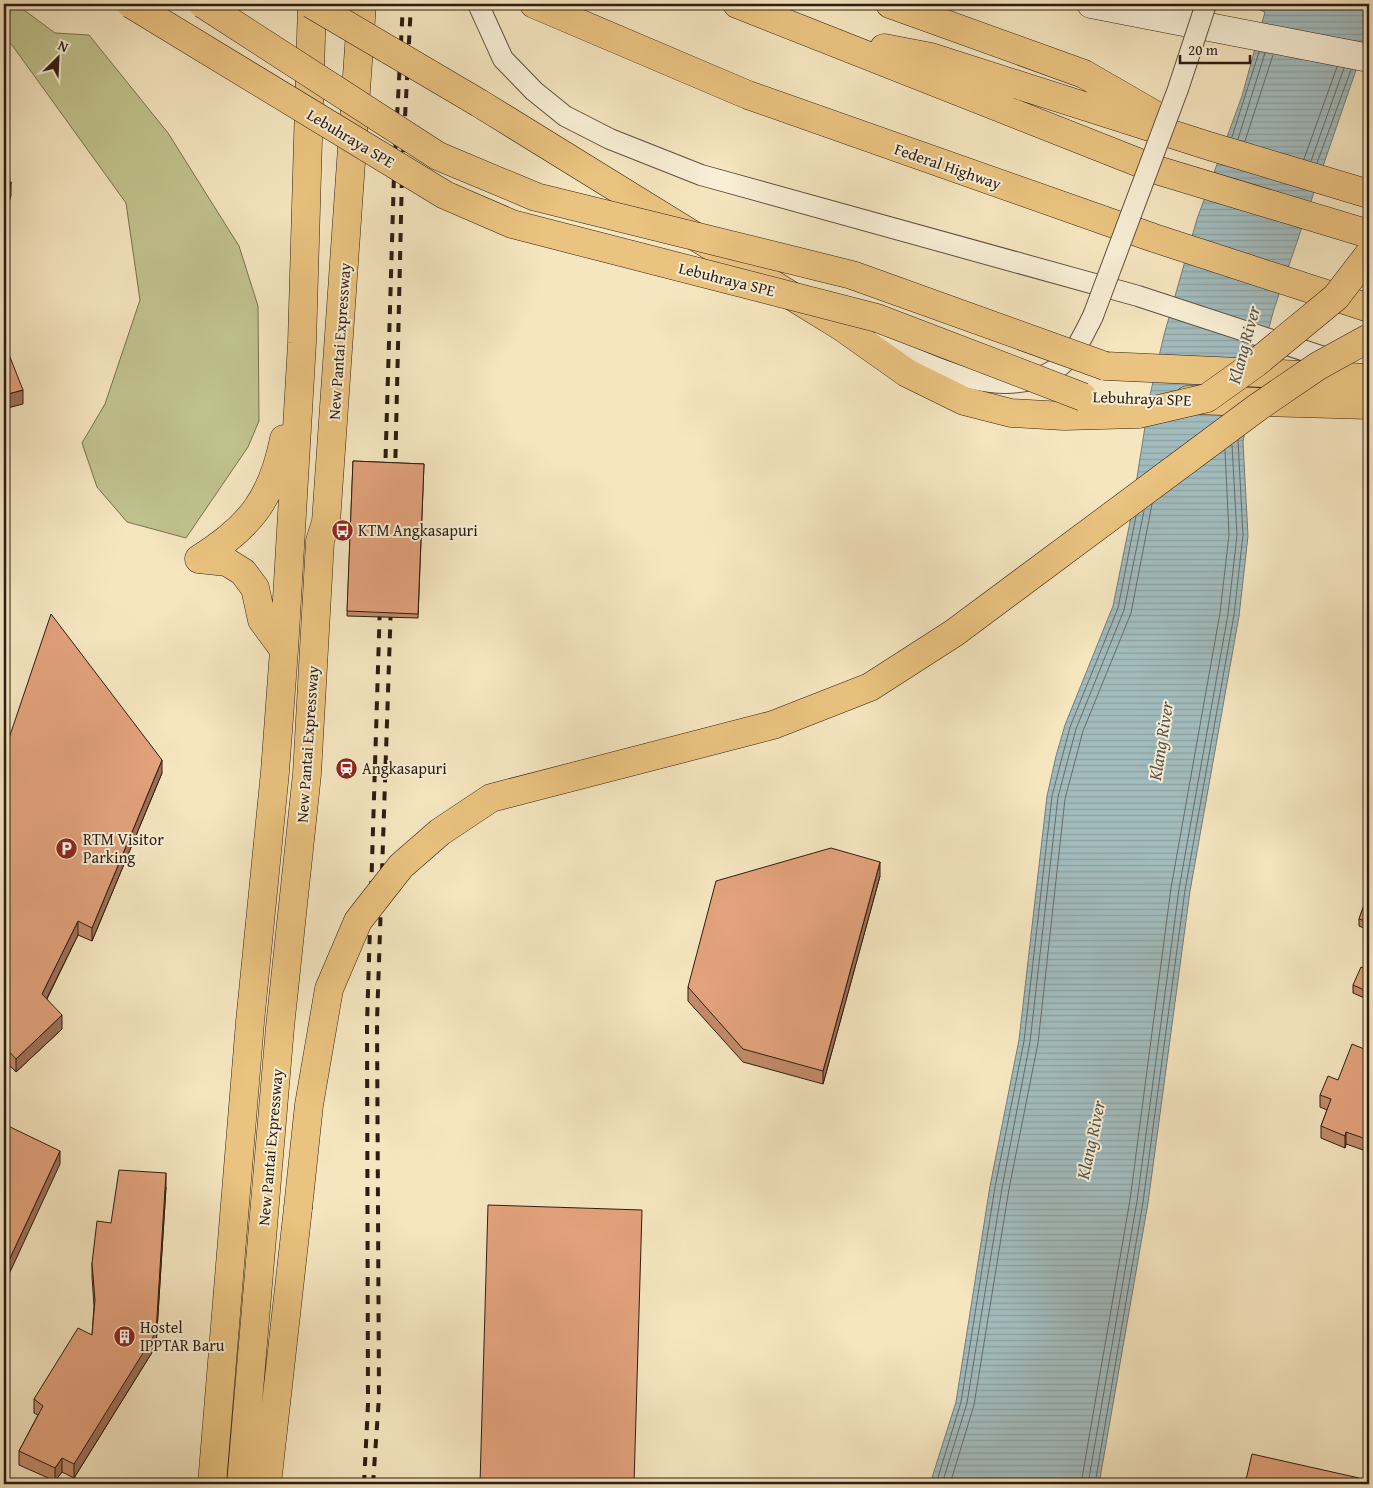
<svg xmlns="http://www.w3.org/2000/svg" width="1373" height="1488" viewBox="0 0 1373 1488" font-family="'Gentium Book Plus',serif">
<defs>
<pattern id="water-rules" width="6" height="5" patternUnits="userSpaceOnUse" patternTransform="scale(1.25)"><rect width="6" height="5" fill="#a2bcbe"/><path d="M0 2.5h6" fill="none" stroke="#8ca1a2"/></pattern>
</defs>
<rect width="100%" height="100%" fill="#f5e6c0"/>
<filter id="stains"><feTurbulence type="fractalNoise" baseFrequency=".004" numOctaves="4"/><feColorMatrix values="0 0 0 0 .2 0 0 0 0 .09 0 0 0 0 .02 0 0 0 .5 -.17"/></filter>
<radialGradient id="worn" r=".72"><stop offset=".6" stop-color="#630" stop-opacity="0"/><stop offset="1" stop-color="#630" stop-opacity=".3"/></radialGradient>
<!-- green -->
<path fill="#c1c38f" stroke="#787050" d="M4,4H16L55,33L89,35L168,133L239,246L258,306L259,421L248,447L186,538L127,522L97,487L82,443L105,404L140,300L126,203L12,45L4,39Z"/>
<!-- water -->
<path fill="url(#water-rules)" stroke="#747c79" d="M1245,4H1369V32L1274,309L1253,386L1243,442L1248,536L1239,616L1190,891L1148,1203L1099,1484H930L956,1402L990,1186L1019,1040L1047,796L1056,756L1065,725L1113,606L1130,522L1150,395L1164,335L1197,219L1242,96L1265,12Z"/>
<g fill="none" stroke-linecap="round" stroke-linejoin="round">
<!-- shore -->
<path stroke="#686c68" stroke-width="1" d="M1232,137L1259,52
M1238,139L1265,53
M1245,141L1273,55
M1304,159L1337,67
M1311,161L1344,68
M1317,163L1351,70
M936,1484L961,1402L995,1187L1024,1041L1052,796L1070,727L1118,608L1136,516
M942,1484L967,1403L1002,1188L1030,1042L1058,797L1076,729L1124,610L1144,511
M950,1484L974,1405L1009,1189L1038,1043L1065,799L1083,731L1131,613L1152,504
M1081,1484L1130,1200L1171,888L1220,613L1229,535L1225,450
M1088,1484L1137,1201L1179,889L1228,614L1237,535L1232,445
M1095,1484L1143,1202L1185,890L1234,615L1243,535L1238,440"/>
<defs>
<path id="street" d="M478,4L503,59L534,91L565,116L610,139L701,175L1138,296L1339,362
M878,342C930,365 1001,404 1056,369C1074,357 1084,334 1093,316"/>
<path id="secondary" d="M1091,4L1369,58"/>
<path id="highway" d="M534,4L748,95L1154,238L1369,308
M737,4L1160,171L1369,234
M890,4L1084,74L1162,119
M884,48L931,57L1209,146L1369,194
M479,103L842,327L907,373L964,401L1011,413L1064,416L1138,414
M1105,366L1369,378
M1188,400L1369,405
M199,559C250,527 272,499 284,439
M199,559L227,562L243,572L255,588L262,620L284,650
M212,1484L250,1022L275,772L284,650L302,343L312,4
M241,1484L280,1027L307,774L320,541L326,522L362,4
M267,1484L298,1208"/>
</defs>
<!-- street casing -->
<use href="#street" stroke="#604e3d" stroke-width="22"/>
<!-- secondary casing -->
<use href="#secondary" stroke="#2e1c11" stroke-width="29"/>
<!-- highway casing -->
<use href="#highway" stroke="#2e1c11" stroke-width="29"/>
<!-- street -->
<use href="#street" stroke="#f8efd6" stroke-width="20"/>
<!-- secondary -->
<use href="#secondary" stroke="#f8efd6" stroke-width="28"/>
<!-- highway -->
<use href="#highway" stroke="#eac380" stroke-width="28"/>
<!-- rail -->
<path stroke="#2e1c11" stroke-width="4" stroke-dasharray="9 9" stroke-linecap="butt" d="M385,476L394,175L403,4
M395,476L402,174L411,4
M364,1484L368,1404L367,1024L380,603
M373,1484L379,1397L377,1021L391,603"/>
<defs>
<path id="street-bridge" d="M1093,316L1178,89L1206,4"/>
<path id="highway-bridge" d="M131,4L445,195L512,224L877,318L1083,397
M203,4L438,156L536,197L852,275L1105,366
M311,4L479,103
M1138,414L1207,398L1256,363L1336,297L1369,254
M298,1208L309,1105L329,989L358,921L401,866L440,832L491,798L773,725L870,687L954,633L1258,407L1318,366L1369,338"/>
</defs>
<!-- street-bridge casing -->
<use href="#street-bridge" stroke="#604e3d" stroke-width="22" stroke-linecap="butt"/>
<!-- highway-bridge casing -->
<use href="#highway-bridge" stroke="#2e1c11" stroke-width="29" stroke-linecap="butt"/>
<!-- street-bridge -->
<use href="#street-bridge" stroke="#f8efd6" stroke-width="20"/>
<!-- highway-bridge -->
<use href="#highway-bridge" stroke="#eac380" stroke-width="28"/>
</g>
<!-- wall -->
<path fill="#c28b6b" stroke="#2e1c11" d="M353,461L424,464L418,618L347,616Z
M4,753L162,773L92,941L78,935L47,999L62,1029L16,1072L4,1060Z
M880,876L823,1084L743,1062L688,1001V987Z
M1369,891V930L1359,926V919Z
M1369,967V1000L1353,993V985L1368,970Z
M1369,1051V1152L1346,1144L1345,1148L1321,1138V1126L1327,1110L1320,1107V1095L1338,1080Z
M166,1187L156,1346L74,1478L62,1472L55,1481L19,1465V1451L38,1415L34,1413V1399L92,1335L94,1306L92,1277V1263L111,1223Z"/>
<!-- shaded-wall -->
<path fill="#9e7157" stroke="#2e1c11" d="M11,182V195L4,223V210Z
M23,390V404L4,409V395Z
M162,760V773L92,941V928Z
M880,862V876L823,1084V1071Z
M78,921V935L42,1008V994Z
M62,1015V1029L16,1072V1059Z
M1369,1071V1083L1366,1079Z
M1346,1132V1144L1345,1148V1136Z
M60,1151V1164L4,1285V1271Z
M166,1173V1187L156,1346L74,1478V1464Z
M62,1458V1472L55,1481V1468Z"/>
<!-- building -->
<path fill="#e2a27c" stroke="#2e1c11" d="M4,181L11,182L4,210Z
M4,342L23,390L4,395Z
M353,461L424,464L418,614L347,611Z
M51,614L162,760L92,928L78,921L42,994L62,1015L16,1059L4,1046V753Z
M831,848L880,862L823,1071L743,1049L688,987L716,881Z
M1369,891V922L1359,919Z
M1361,967L1368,970L1369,967V992L1353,985Z
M1352,1044L1369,1051V1071L1366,1079L1369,1080V1140L1346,1132L1345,1136L1321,1126L1331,1099L1320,1095L1328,1076L1338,1080Z
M4,1124L60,1151L4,1271Z
M119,1170L166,1173L156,1332L74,1464L62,1458L55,1468L19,1451L43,1406L34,1399L78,1328L92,1335L95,1300L92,1263L97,1221L111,1223Z
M488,1205L642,1210L634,1484H480Z
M1252,1454L1359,1478L1357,1484H1245Z"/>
<!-- icons -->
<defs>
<symbol id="bus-disc" viewBox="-11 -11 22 22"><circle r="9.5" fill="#8f2418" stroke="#f8efd6"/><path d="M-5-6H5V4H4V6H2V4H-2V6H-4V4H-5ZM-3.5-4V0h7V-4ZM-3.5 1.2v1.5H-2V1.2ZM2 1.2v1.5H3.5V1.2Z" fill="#fff"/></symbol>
<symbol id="station-disc" viewBox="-11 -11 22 22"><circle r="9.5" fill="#8f2418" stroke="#f8efd6"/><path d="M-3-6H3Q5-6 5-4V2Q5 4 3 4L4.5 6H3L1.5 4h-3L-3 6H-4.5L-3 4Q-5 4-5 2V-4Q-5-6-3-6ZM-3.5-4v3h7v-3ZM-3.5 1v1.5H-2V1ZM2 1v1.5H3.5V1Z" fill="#fff"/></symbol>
<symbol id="parking-disc" viewBox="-11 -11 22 22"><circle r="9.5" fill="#8f2418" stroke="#f8efd6"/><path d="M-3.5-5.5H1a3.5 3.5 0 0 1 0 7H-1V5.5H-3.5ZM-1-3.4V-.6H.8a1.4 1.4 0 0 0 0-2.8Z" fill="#fff"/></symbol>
<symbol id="building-disc" viewBox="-11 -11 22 22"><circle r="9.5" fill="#8f2418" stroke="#f8efd6"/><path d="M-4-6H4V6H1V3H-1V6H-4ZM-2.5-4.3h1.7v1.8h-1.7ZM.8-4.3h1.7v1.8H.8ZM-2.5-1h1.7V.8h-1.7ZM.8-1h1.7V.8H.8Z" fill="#fff"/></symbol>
</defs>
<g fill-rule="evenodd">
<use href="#bus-disc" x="330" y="518" width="25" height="25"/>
<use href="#station-disc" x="334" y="756" width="25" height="25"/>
<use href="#parking-disc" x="54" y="836" width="25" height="25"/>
<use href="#building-disc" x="112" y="1324" width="25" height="25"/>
</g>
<g text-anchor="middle" stroke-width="4" stroke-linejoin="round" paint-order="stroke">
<!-- street labels -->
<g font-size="16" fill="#2e1c11" stroke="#f8efd6">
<text transform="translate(351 138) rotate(31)" y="6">Lebuhraya SPE</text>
<text transform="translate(948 166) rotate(19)" y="6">Federal Highway</text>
<text transform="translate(727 279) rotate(14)" y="6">Lebuhraya SPE</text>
<text transform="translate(339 341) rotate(-86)" y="6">New Pantai Expressway</text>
<text transform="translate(1142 398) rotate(2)" y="6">Lebuhraya SPE</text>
<text transform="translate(307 744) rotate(-86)" y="6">New Pantai Expressway</text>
<text transform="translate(270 1147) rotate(-85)" y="6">New Pantai Expressway</text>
</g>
<!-- poi labels -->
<g font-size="16" fill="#2e1c11" stroke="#f8efd6" text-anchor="start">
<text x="358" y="536">KTM Angkasapuri</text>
<text x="362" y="774">Angkasapuri</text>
<text x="83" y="845">RTM Visitor<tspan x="83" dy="18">Parking</tspan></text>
<text x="140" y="1333">Hostel<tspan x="140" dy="18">IPPTAR Baru</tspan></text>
</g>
<!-- water labels -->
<g font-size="18" font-style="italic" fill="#57544e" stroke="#f8efd6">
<text transform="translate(1244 345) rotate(-75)" y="6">Klang River</text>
<text transform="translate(1161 741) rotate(-81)" y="6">Klang River</text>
<text transform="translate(1091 1140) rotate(-78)" y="6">Klang River</text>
</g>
</g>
<!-- margin -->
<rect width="1373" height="1488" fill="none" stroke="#f5e6c0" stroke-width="20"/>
<rect x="5" y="5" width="1363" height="1478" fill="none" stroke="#2e1c11" stroke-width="2.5"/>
<rect x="10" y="10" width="1353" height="1468" fill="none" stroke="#2e1c11"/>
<!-- north arrow -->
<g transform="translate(58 58) rotate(24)" stroke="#f8efd6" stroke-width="4" paint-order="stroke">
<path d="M0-4L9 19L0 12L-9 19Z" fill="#2e1c11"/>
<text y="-8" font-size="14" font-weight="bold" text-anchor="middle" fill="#2e1c11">N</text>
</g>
<!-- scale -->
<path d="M1180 55v8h70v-8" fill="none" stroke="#2e1c11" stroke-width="2.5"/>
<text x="1188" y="55" font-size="15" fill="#2e1c11" stroke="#f8efd6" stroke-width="4" paint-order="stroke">20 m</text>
<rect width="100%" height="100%" filter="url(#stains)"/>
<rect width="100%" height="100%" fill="url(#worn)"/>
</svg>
